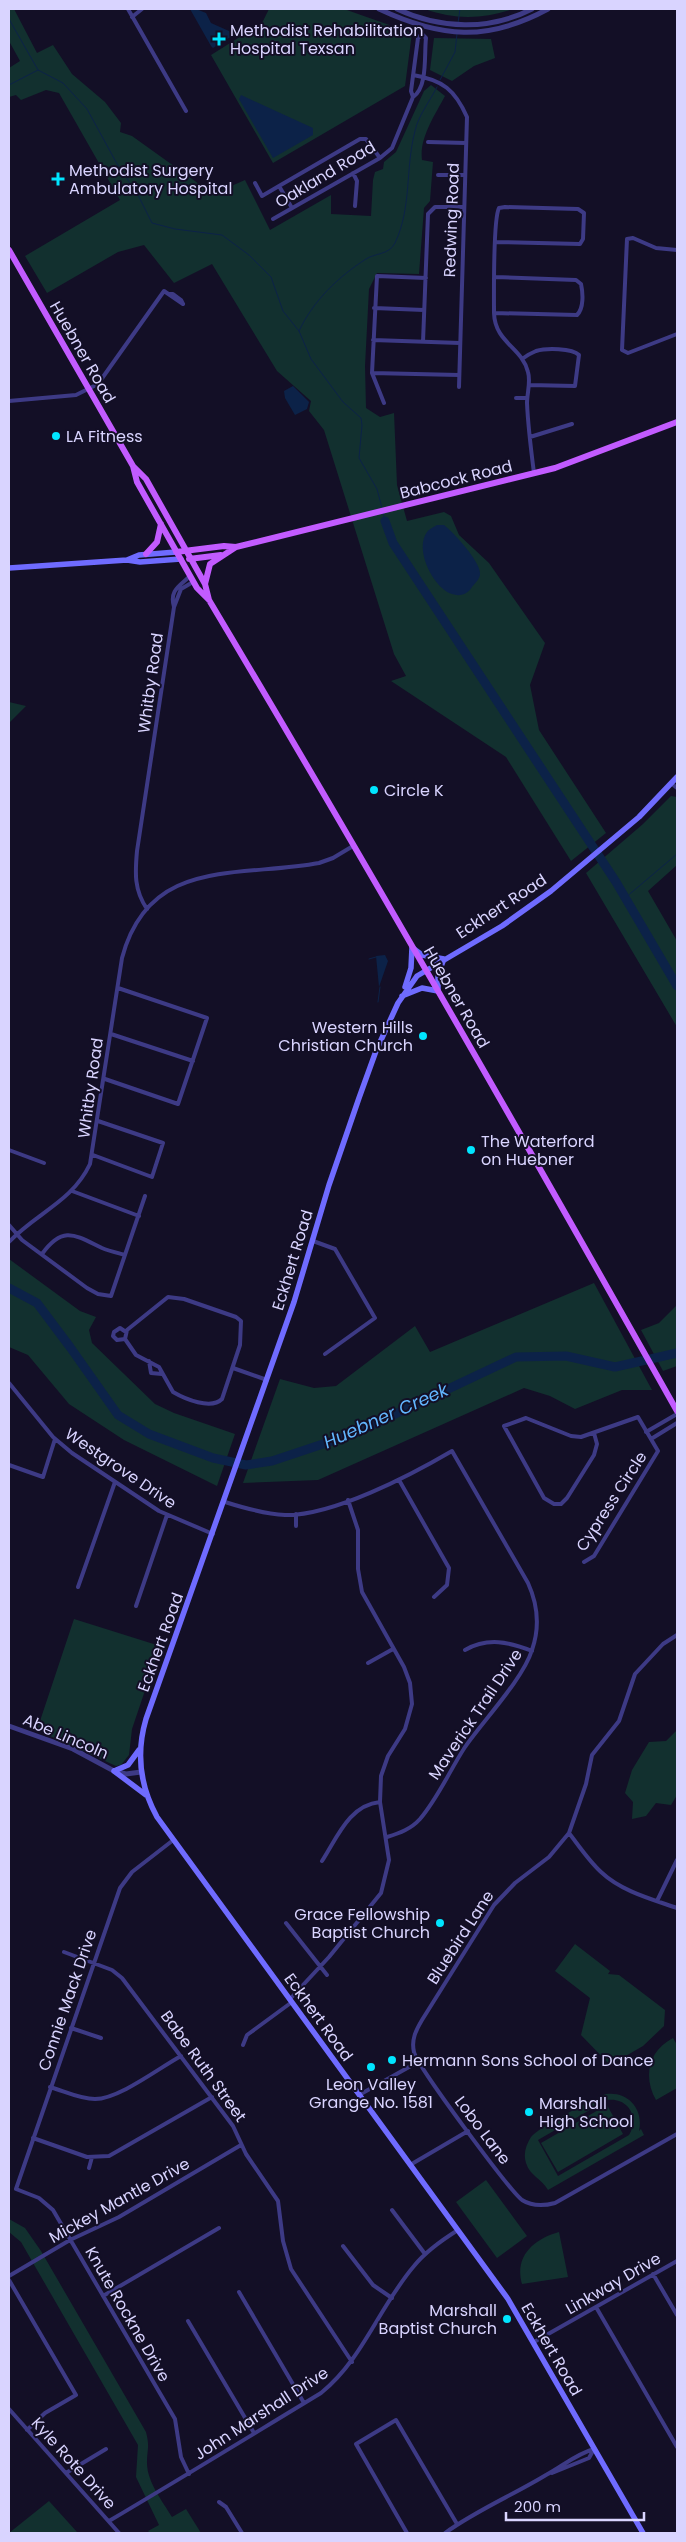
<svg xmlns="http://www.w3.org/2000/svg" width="686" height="2542" viewBox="0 0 686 2542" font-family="Poppins,sans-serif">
<rect width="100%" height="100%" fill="#130f26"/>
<!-- green -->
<path fill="#12302f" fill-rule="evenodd" d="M9,9H14L37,53L53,45L72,74L105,102L121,123L120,132L132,136L213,194L245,180L270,230L331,195V214L371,216L373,180L375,172L383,169L384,162L396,152L424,91L431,85L445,96C435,115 419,138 422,160L433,162L430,201L424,208L419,274L377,273L369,289L365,366L366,408L380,417L394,413L397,485L407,521L444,512L451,516L459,535L489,563L545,643L530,685L539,730L606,833L571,861L506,757L391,681L406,676L394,654L324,430L309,411L311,401L277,371L212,264L174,283L144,245L118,252L47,293L25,256L120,200L59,93L46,90L21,100L16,95L9,97V68L20,61L9,41Z
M269,9H344L412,33L405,86L273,163L211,55L262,23Z
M425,9H513C483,19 455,20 425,9Z
M434,38L491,39L495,58L474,66L452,81L430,70Z
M9,702L26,706L9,723Z
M671,796L677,797V865L648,891L677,941V1027L586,873L643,824Z
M9,1259L80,1311L96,1317L89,1330L92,1343L155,1404L174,1413L235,1434L217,1486L124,1440L69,1404L28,1355L9,1347Z
M594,1283L652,1390H622L575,1409L550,1396L524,1388L318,1480L243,1483L280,1379L314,1388L336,1386L415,1326L430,1352Z
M677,1305V1366L663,1371L641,1330L659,1323Z
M74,1619L160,1646L132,1729L129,1755L121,1765L116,1766L37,1730Z
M677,1730V1795L671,1805L656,1803L646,1816L632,1819L633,1802L625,1793L632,1770L649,1742L666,1741Z
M575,1944L610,1971L608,1974L619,1975L665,2010L664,2026L643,2046L610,2065L581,2035L590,1998L555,1971Z
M673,2038L677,2045V2088L656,2100C643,2077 648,2051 673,2038Z
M606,2094C628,2091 644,2109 639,2131L641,2129L644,2135L548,2190C542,2179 530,2176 526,2163C523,2154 526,2145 531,2137C539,2127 592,2100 606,2094ZM607,2100C628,2097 640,2117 629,2135L558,2176L538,2140Z
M607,2105L623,2134L558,2172L541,2143Z
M486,2180L527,2236L497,2258L456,2202Z
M9,2219L25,2228L41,2251L146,2432C150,2447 147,2449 147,2463C147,2482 163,2502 172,2517L186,2509L201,2533H150L148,2531L159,2525L136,2477L138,2445L21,2242L9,2232Z
M559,2232L568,2277L522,2284C514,2256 534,2239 559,2232Z
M49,2501L77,2532L9,2533Z"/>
<!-- water -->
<path fill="#0c2248" d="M190,9H196L206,13L211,23L229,31L232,36L213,48L211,46Z
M241,95L313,128V135L273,158L239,99Z
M293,386L309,402L307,409L295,415L285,398L284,391Z
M437,525H444C454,533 481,562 480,574C480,579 475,583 472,587C468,594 460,597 452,594C433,588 414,549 427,532C429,529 434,527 437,525Z
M385,955L388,961L379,987L376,956Z"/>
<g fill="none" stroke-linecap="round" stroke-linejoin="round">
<!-- stream -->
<path stroke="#0c2248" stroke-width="1" d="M9,19L38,70
M458,23L460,9
M440,80L455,52L457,34
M9,85L38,70L63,83L87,109L116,162L138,195L152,223L175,229L222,235L249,255L271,277L283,311L299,331L311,359L343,402L361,418L362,425L359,458L377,489L382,508
M299,331C313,301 338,277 366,259C375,253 389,255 395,243C412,207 405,169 415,131C418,116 430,101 437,87
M383,512L385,521
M625,898L677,854
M369,959L376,957
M378,1002L380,987"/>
<!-- river -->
<path stroke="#0c2248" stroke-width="9" d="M385,521L393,543L616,882L677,986
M9,1288L37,1303L70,1347L118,1415L149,1434L213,1458L246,1465L272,1461L353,1434L516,1357L566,1356L615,1367L677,1353"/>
<!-- minor -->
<path stroke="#3d3a85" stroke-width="4" d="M128,9L186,111
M132,17L142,9
M413,75C443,80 455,90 467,117L459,387
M413,97L411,91L418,38L422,34
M428,142L466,143
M353,173L357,181L355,206
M438,175H465
M255,183L262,196L279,186
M292,208L279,186L360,139H366L380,158
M273,219L380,158L392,148L413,97C428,87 424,55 426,38L422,34
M496,242L580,244L583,239L584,213L578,209L505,207L499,208C493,219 494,295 494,313C495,343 522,347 528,372C531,382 527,393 527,403C528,426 531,450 534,473
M677,250L656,248L633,238L627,239L622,350L628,353L677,334
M169,294H173L181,300L183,304
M374,308L424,310
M494,313L577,315C584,308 583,293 581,284L576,280L495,277
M373,340L460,343
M423,342L428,214L435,207H464
M522,359C526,356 531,353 536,351C546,348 572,348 579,355L575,386L529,385
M372,373L459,375
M516,398H527
M9,401L76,395L98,384L164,291L183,304
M384,403L372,373L377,276L426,278
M530,437L572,424
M174,607C169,590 180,586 190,576
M672,784L677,788
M147,909C134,890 135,873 137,851L174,607L181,589L193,582
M111,1034L193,1061
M105,1079L178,1104L207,1018L118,988
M9,1150L44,1163
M93,1155L152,1177L163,1143L98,1121
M72,1191L139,1216
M9,1225L22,1240L87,1288L98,1294L111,1296L145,1196
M313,1241L335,1249L375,1318L325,1354
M9,1242C36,1213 72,1202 90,1164L122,958C149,856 239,878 319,863L333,858L353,846
M42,1254C63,1225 75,1235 102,1248C109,1251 118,1253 125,1255
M168,1297L184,1299L236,1317L241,1321L240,1345L222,1399C211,1410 185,1399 173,1392L159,1367L136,1355L125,1339L127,1330Z
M125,1339L117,1340L113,1336L114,1332L120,1328L126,1332
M149,1361L151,1373L162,1374
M233,1368L267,1380
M9,1383L53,1437L72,1453L159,1511L213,1534
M646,1432L677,1414
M651,1439L677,1423
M9,1465L43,1477L55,1439
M399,1480L449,1568L447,1585L434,1597
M225,1502C244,1508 264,1514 285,1515C333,1516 411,1475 452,1451L528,1583C538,1605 540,1627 532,1650C523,1679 483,1721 465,1747C450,1770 438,1798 420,1819C411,1829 400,1833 387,1837
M296,1514V1526
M584,1562L594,1556L658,1451L638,1417L581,1437L571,1436L526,1418L504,1426L544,1498L554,1504H561L567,1498L594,1455L597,1444L594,1433
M78,1587L115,1482
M136,1606L167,1515
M677,1635L663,1644L635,1674L619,1721L592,1755L586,1784L569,1833L549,1857L515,1883L494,1905L422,2020C416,2030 411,2040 414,2052C417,2066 510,2191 522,2200C533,2207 544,2206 555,2203L677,2134
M465,1650C488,1637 509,1642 532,1651
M368,1663L393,1649
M569,1833C579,1846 589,1861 601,1872C621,1891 651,1899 677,1908
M172,1841L132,1872L120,1888L16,2189L39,2198L53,2210L175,2419L181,2457L189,2474
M322,1861C337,1838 349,1805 380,1802
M657,1901L677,1860
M286,1923L327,1975
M64,1952L112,1970L122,1978L233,2126L246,2154L278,2201L283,2241L291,2269L352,2362
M290,1999L329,1957L381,1893L389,1860L380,1802L381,1776L388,1756L405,1729L412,1704L410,1683L404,1667L362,1592L358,1569V1530L348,1500
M71,2028L101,2038
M243,2045L247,2035L292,2002
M50,2087C64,2091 80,2099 95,2099C119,2099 159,2068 181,2056
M359,2095L418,2062
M33,2138L87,2157L109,2156L212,2097
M410,2165L468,2131
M89,2168L92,2157
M392,2210L425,2254
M343,2246L373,2285L392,2298
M653,2274L677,2315
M9,2276L70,2240L119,2217L241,2145
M9,2280L76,2395L45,2413L27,2430
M239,2292L304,2403
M103,2296L219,2228
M596,2307L677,2447
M188,2321L254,2433
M534,2342L677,2261
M9,2409L119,2533
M66,2473L106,2449
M552,2473L589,2458L594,2449
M219,2502L226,2507L242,2533
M109,2521C180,2479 250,2436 321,2393C363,2359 379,2307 414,2266C426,2251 442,2240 458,2230
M407,2533L356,2444L396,2420L457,2524
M445,2533C477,2510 513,2495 546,2475C563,2466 576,2454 594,2449"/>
<!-- tertiary -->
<path stroke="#3d3a85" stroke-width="5" d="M379,9C441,38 487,42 548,9
M397,9C440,29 489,31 532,9
M9,1726L73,1749L114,1771L126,1774L141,1772"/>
<!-- secondary -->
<path stroke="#6f6bff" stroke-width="5.5" d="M127,560L139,555L176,552
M9,568L127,560L140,562L181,559
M405,987L411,968L412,947
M402,996L422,988L438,991V974L444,959L422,955L414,949
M114,1771L146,1795
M114,1771L128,1765L139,1750
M643,2533L508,2299L157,1817C140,1786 136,1753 146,1719L294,1302L329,1185L359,1098L376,1051L398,1003L417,976L502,926L551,891L639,817L677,777"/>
<!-- primary -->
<path stroke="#c25bff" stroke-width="6" d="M9,250L133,466L146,479L205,584L209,600
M133,466L137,482L197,588L209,600C369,868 524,1139 677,1411
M176,552L224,546L236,547
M146,554L157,542L161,524
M189,559L221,555
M205,584L210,564L236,547L555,468L677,422"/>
</g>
<!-- markers -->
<g fill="#00e5ff" stroke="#130f26" stroke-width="2">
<path d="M216.5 31.5h5v5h5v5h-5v5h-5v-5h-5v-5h5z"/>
<path d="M55.5 171.5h5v5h5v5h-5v5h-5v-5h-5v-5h5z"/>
<circle cx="56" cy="436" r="5"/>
<circle cx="374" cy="790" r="5"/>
<circle cx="423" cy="1036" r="5"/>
<circle cx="471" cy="1150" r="5"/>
<circle cx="440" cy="1923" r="5"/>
<circle cx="392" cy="2060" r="5"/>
<circle cx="371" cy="2067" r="5"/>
<circle cx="529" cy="2112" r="5"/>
<circle cx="507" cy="2319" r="5"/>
</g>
<g text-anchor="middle" stroke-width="4" stroke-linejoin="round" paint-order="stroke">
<!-- poi labels -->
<g font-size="16" fill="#d9d4ff" stroke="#130f26" text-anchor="start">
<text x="230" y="36">Methodist Rehabilitation<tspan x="230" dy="18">Hospital Texsan</tspan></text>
<text x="69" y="176">Methodist Surgery<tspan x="69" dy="18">Ambulatory Hospital</tspan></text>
<text x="66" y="442">LA Fitness</text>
<text x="384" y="796">Circle K</text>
<text x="413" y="1033" text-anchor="end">Western Hills<tspan x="413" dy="18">Christian Church</tspan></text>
<text x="481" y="1147">The Waterford<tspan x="481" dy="18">on Huebner</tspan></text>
<text x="430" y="1920" text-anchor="end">Grace Fellowship<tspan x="430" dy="18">Baptist Church</tspan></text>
<text x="402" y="2066">Hermann Sons School of Dance</text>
<text x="371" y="2090" text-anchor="middle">Leon Valley<tspan x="371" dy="18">Grange No. 1581</tspan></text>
<text x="539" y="2109">Marshall<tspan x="539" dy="18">High School</tspan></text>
<text x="497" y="2316" text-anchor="end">Marshall<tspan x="497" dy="18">Baptist Church</tspan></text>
</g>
<!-- street labels -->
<g font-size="16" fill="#d9d4ff" stroke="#130f26">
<text transform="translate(325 174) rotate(-31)" y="6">Oakland Road</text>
<text transform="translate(451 220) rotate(-88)" y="6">Redwing Road</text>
<text transform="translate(83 352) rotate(60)" y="6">Huebner Road</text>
<text transform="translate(456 479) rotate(-14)" y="6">Babcock Road</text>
<text transform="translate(150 683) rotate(-82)" y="6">Whitby Road</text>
<text transform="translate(501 906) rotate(-33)" y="6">Eckhert Road</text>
<text transform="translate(457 997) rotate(60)" y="6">Huebner Road</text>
<text transform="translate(90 1088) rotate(-82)" y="6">Whitby Road</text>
<text transform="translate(292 1260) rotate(-73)" y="6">Eckhert Road</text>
<text transform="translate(121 1468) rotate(34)" y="6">Westgrove Drive</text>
<text transform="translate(611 1501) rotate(-57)" y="6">Cypress Circle</text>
<text transform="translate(160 1642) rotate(-70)" y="6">Eckhert Road</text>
<text transform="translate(475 1714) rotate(-56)" y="6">Maverick Trail Drive</text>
<text transform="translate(66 1736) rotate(23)" y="6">Abe Lincoln</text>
<text transform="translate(460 1937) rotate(-57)" y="6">Bluebird Lane</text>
<text transform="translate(67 2000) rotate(-71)" y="6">Connie Mack Drive</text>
<text transform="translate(319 2017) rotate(54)" y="6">Eckhert Road</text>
<text transform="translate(204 2066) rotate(54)" y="6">Babe Ruth Street</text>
<text transform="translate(483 2130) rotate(53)" y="6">Lobo Lane</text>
<text transform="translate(119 2200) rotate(-29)" y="6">Mickey Mantle Drive</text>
<text transform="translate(613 2283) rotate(-30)" y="6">Linkway Drive</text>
<text transform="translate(128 2314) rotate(60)" y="6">Knute Rockne Drive</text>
<text transform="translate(552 2349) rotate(60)" y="6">Eckhert Road</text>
<text transform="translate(261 2413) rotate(-33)" y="6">John Marshall Drive</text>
<text transform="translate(74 2463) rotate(48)" y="6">Kyle Rote Drive</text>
</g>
<!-- water labels -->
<g font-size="18" font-style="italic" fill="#62b6ff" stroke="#130f26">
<text transform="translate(386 1416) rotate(-24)" y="6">Huebner Creek</text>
</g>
</g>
<!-- border -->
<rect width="686" height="2542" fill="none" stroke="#d9d4ff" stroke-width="20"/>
<!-- scale -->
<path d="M506 2512v8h138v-8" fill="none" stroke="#d9d4ff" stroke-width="2.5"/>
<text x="514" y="2512" font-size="15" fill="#d9d4ff" stroke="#130f26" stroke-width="4" paint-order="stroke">200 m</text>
</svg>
